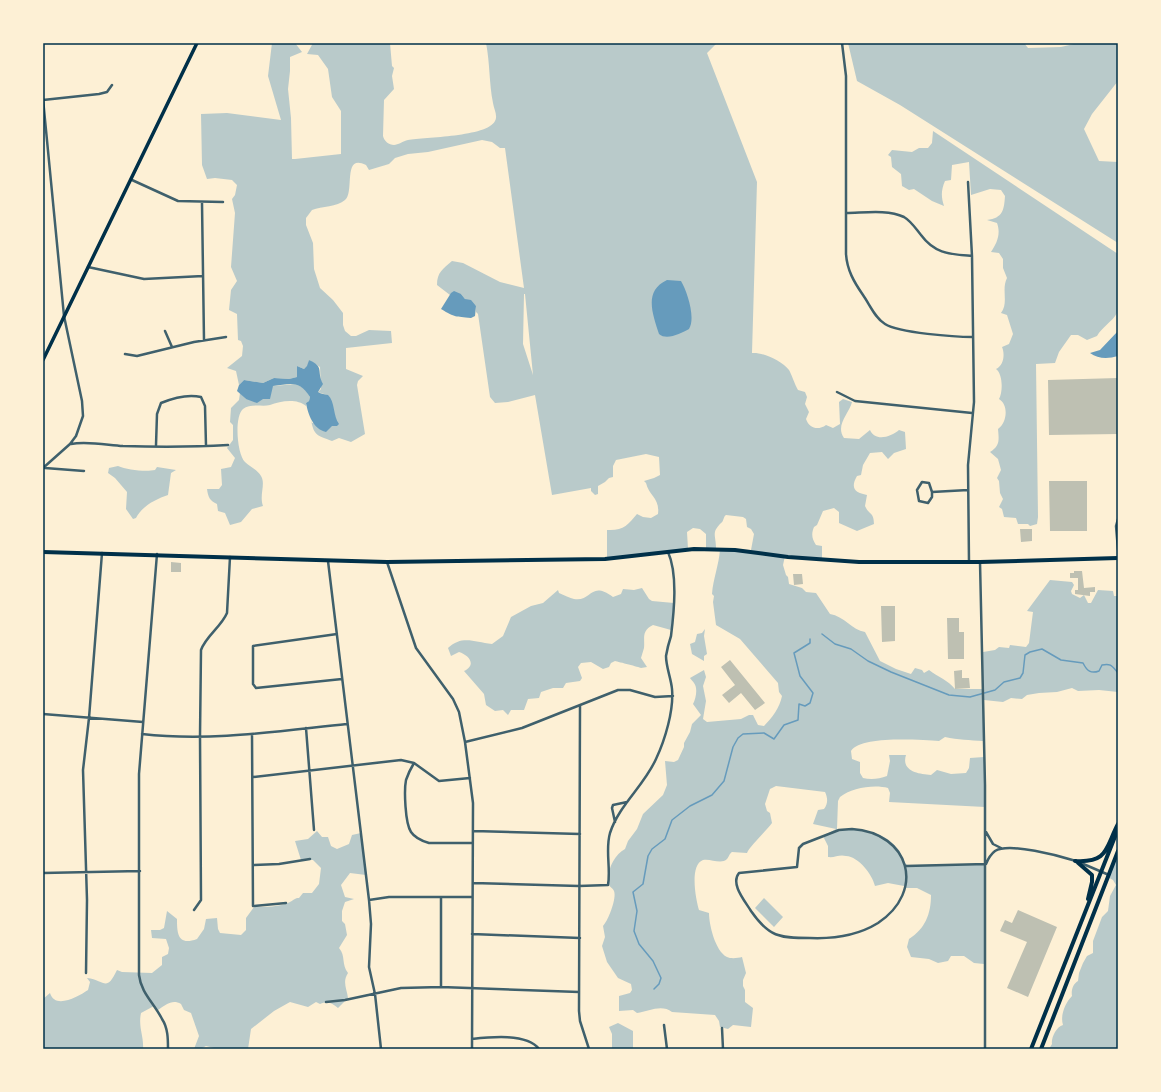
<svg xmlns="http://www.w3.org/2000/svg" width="1161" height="1092" viewBox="0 0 1161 1092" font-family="'Exo 2',sans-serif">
<rect width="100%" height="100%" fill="#fdf0d5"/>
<!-- green -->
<path fill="#b9caca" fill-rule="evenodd" d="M272,43H295L302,52L290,57V71L288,89L291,118L292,159H295L341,154V111L332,97L328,69L318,55L307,54L313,43H390L392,66L394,68L392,76L394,89L384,100L383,136C384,141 389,145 394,145C398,145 403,141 408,140C425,137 487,137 495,121C498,116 494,109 493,103C489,83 490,63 486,43H717L707,53L757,182L752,353C763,352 782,361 789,370C791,373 795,385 798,390L805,392L807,397L805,404L809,412L806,419C809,428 818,431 826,425L833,428L840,424L839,402L843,399L852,402C849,414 835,425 844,438L859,439L870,430C875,442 891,437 899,430L905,432L906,449L894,453L888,459L882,452L870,453L863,465L861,475L857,476C850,488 855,493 867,495L865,506C869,515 874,512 874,524L857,531L839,523V512L834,508L823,511L817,525L814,527C811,534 812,539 816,545L822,546V558L785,556L783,565L786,575L788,577L789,584L802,588L806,592L816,593L830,614C844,616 852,630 865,632L880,661L896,669L911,674L915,668L922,670L924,673L929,670C938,677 948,680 955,689H983V652L995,650L999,647L1009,648L1010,645L1026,647L1029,643L1033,612L1027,611L1050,580L1072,582L1074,585L1071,591L1072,594L1080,598L1084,595L1088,603H1091L1098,590L1113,591L1114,596H1118V692L1099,690L1078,691L1072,688L1057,692L1039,693L1027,695L1022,699L1011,698L1003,702L984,700L983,741C970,740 958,740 945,737L939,741C921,740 861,735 851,751L852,759L860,762V773L863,778C871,780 879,779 887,776L890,761L889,755H906C901,771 918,774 931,775L937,770L951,774L966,773L969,768L970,758L984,757L985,807L889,802L890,793L888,788C874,784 851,788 840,797L838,801L837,829C859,830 882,829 898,849C902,854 903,861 907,865L985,864L984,964L974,963L964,956H951L948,961L938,963L929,959L911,957L907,947L909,939C925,929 931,914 931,895L917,888H905L904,886L888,883L875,886C872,874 859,857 846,856C839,854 835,858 828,857V846L823,836L836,829L813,824L818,810L824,809C828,804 828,798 825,792L776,786L770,789L765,804L767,811L770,813L772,823C766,831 749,847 747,853L732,852C729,854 729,857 727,859C721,865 710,858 703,860C689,865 696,900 699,910L709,913C709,924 715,951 727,957C731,959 738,958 742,957L746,973L743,980V986L745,990V1002L753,1008L751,1027L733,1025L728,1029L720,1027L719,1021L715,1015L672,1012C662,1004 649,1011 637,1013L633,1010L619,1011V996L630,993L632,990L631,984L618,978L607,962L602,946L605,937L603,926C608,921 617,898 614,891C613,888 609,887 609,884C606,871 614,855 625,849L628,841L637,829L643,814L663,795L667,785L665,761L674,762L678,760L684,747V743L690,732L692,724L701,715L693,704C696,699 698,688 694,683C693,681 691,680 690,678L704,670L706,677L703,686L706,701L703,719L707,722L741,719L749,715H753L758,725L764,726C772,718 780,707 782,696L779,692L778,683L740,639L716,625L713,602L714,596L712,594C713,579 719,565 720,549L751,550L754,534L751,529L747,527L746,519L743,517L726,515C723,517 724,521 721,523C711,533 716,535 716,548H706V534L700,529L693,528L687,532L688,549L607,558V530C623,531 628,525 637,514L643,517L651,518L658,514C660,498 649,496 646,483L644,481L654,478L660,475L659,457L646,454L616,460L613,466V477L609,478L605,482L598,486V494L595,495L591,491V488L552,495L535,395L508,402L495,403L490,397L478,314L476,312V306L465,299L461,294L450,295L437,285C437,272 443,269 452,261L463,263L500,282L524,288L505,148H500L492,142L482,140L428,152L408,154L395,158L389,164L369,170L366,165C342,153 355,192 345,200C337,207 322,206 312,210L306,218V225L313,243L314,269L320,288L333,300L343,313V325L345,331L351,336H356L369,330L391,331L392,343L346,348V369L363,376L358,381L357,385L365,434L351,442L339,438L332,441C317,435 314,436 311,420L312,423L335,418L333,408L327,395L318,392L321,389L320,367L309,360L308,366L304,369L297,366V377L289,379L274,378L263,383L244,380L239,385L236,371L227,368L242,356L243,346L241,341L238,340L237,314L229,310L231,290L237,281L231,267L235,213L232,199L235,195L237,185L232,180L215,178L207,179L202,165L201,114L227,113L281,120L268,76ZM524,294H525L533,375L523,344Z
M848,43H1024L1028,48L1061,47L1078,43H1118V81L1092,114L1084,129L1099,161L1118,162V243L900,105L857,81Z
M933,131L1118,254C1118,265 1121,305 1117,313C1112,322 1102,327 1097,336L1087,340L1078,335H1071L1059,352L1055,363L1036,364L1038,517L1037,524L1030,526L1028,524H1018L1016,518L1004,517L1002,509L999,507L1003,499L1000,493L999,481L997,478L1001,470L998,459L990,452C1000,446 999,440 998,429C1007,423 1009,405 999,399C1003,392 1003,374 996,369C1004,365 1005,354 1002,347L1009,344L1013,334L1007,315L1001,313C1009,302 1001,290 1007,278L1003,268V259L999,253L991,252C997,243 1001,234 997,223L987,220C1003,218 1004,210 1005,196L1001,190L990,189L971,195L969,162L952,165L951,180L945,181C941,190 941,197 944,206L932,201L914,189L909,190L902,186L901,174L892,167L891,157L888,155L892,150L912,152L919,148H928L932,143Z
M297,384L305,389L310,397L309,401L306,403V406C297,398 280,401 270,405C262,407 250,403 243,409C234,417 237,454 245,462C250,467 257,469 261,476C266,484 259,495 263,506L252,509L241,522L230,525L225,513L218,511L217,504C210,501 208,497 207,489H219L222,485L221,469L231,467L235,458L227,448L233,440V425L230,422L231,408L239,400L240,393L246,399L273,386Z
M118,466C127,470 146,472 155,470L157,467L176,470L171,473L168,495C156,499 142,506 136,518L133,519L126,509L127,492L115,478L108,473L109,468Z
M642,588L649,599L652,601L674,603L671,630L653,625C641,631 645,638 644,648C643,651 642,655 641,658L647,667L641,668C639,667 619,662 615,661L611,663L609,667L603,669L591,662L581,663L578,667L582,678L580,681L566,683L563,688H553L541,692L539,698L528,699L524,710H511L508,715L503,710L495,711L486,705L484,694L464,671C477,665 469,655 459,652L451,656L448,648C462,635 474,642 492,644L503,636L511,617L531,606L543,603L558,590L559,593C564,595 570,598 574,599C592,602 590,580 613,597L621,594L623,589L634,590Z
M705,629L704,636L707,654L704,656V661L692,654L690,644L695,642L697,634L702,633Z
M317,831L322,837H328L331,846L337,849L349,844L352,835L361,833L366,875L350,873L341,885L345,897L354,899L345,902L342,911V921L345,924L347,935L339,948C346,956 341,964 348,973C342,982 347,989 348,998L338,1008C332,1003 328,1001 320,1004L316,1002L308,1007L290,1002L274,1011L251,1029L248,1049H218L206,1046L200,1049H194L199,1036L191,1013L184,1010L181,1004C172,999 166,1005 158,1010L154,1006L141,1013C138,1027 144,1036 143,1049H43V999L50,993C55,1010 79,996 88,990L90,982L87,978C105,980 106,993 117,970L122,972L152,973L162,965V957L168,954L169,948L166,939L152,938L151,930H160L164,928L167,911L177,919C177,934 178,946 197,939L204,929L206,919L217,918L218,929L220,933L241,935L246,930V918L254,907C265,907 280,907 290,902C294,900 295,898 299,898L303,893H312L319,884L321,868L313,860H301L295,841L308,839Z
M1118,849V1049H1049L1052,1044C1051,1038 1056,1027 1063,1025C1060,1016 1065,1003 1072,996C1071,990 1073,984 1078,981L1079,973L1083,963L1087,956L1093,953V941L1102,917L1108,911L1110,896L1116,885L1113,880L1106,876Z
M764,898L783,917L774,927L755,908Z
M618,1023L633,1031V1049H612V1034L609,1027Z"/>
<!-- water -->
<path fill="#669bbc" d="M667,280L681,281C687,291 696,318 689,329C681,333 667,341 659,334C653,315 643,291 667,280Z
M454,291L461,294L465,299L471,300L476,306L475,316L471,318C455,316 456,318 441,309L451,293Z
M1118,331V356C1108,359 1098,359 1090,353L1100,350Z
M309,360C325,367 316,371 323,384L318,392C321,394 325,394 328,395C335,401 333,416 339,424L337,426H332L326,432C313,429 308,414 306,403L309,401L310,397C299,380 291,384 273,386L270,399H263L257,403L246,399L237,391L239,385L244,380L263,383L274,378L289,379L297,377V366L304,369L307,366Z"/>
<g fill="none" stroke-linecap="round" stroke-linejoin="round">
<!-- stream -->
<path stroke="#669bbc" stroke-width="1.5" d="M822,634L835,644L851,649L868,661L891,672L949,695L970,697L995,690L1004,682L1020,678L1023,673L1025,655L1030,652L1042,649L1061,660L1083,663C1087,671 1091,674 1099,671L1102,665C1111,663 1112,666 1118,673
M654,989L659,984L661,978L653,961L639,944L634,931L637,911L633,892L643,884L648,856L652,849L665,839L672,820L690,806L712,795L724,781L733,747L738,738L743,734L764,733L774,739L784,725L798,720L799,704L805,706L810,703L813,693L800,676L794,653L810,643V639"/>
</g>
<!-- building -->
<path fill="#bec0b2" d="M1118,378V434L1049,435L1048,380Z
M1049,481H1087V531H1050Z
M1020,529H1032V541L1021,542Z
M171,562L181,563V572H171Z
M1074,571H1082L1084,588L1095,587V592H1090V596L1075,594V590H1078V578H1070V573H1074Z
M793,574H802L803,584L794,585Z
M881,606H895V641L882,642Z
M947,618H959V632H964V659H948Z
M730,660L765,703L755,710L741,693L729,703L722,695L735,685L721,667Z
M962,670V678H969L970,688L955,689L954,671Z
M1018,910L1057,927L1028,997L1007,988L1027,942L1000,931L1005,920L1012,923Z"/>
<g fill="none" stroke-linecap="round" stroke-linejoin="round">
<!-- minor -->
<path stroke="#3f606c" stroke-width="2.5" d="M842,43L846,76V254C847,270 854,282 863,295C870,305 875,318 885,324C899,333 955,337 973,337
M43,99L64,316L82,401L83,416L76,436L70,444L43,468
M43,100L99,94L107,92L112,85
M132,180L178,201L223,202
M968,182L972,256L974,402L968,465L969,562
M202,203L204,340
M846,213C863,213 887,209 904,217C911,221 916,229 921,235C935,254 950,254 972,256
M88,267L144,279L203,276
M165,331L172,347
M125,354L137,356L194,342L226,337
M837,392L855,401L972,413
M71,444C87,441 107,445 123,446C158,447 194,447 228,445
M156,445L157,414L161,403C173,398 188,394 201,397L205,406L206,446
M45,468L84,471
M932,492V497L928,503L919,501L917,490L922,482L929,483L932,492L968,490
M1118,519L1116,526L1118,550
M157,554L139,774V975C141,993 154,1003 162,1019C168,1028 168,1039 168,1049
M328,561L369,900L371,924L369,967L375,994L381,1049
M387,562L416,648L453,699L459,712L465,742L473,803L472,1049
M980,562L985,785V1049
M337,634L253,646V684L256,688L342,679
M580,706L579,1011L580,1021L589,1049
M43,714L143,722
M306,728L314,830
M142,734C210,742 279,731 347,724
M252,734L253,906L286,903
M465,742L522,728L618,690H630L655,697L673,696
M414,763C411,768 408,774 406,780C404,790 405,823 411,832C415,838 422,841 429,843H473
M253,777L401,760L414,763L439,781L470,778
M615,822L612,808L613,805L627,802
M852,829C910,833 926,891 878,923C857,936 834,939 810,938C779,938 769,937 751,911C745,901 730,884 739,873L797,867L799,848L803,844L839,830Z
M474,831L580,834
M986,832L993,844L1001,848
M1081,863L1109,875
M986,864C988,859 991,854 995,851C1009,842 1060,856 1076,861
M253,865L279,864L310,859
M906,866L986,864
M43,873L140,871
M473,883L579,886L608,885C611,868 605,850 610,833C619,805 644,786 656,759C665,740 674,710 672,689C671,678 666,667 666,656C667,650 669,642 671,636C674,612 678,574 668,552
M369,900L389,897H472
M194,910L201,900L200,736L201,650C206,636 221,627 227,613L230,557
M472,934L580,938
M86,973L87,900L83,770L89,718L102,553
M441,987V898
M326,1002L345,1000L401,988L441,987L579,992
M664,1025L667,1049
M722,1028L723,1049
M472,1039C490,1037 527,1033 539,1049"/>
<!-- secondary -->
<path stroke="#003049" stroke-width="3.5" d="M43,360L197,43"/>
<!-- primary -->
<path stroke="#003049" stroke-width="4" d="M43,552L387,562L605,559L694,549L735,550L788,557L859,562H980L1118,558
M1075,861C1108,863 1105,849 1118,824
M1076,861L1092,875V882L1088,899
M1031,1049L1118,829
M1041,1049L1118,851"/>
</g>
<!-- border -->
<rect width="1161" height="1092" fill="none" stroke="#fdf0d5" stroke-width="88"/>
<rect x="44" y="44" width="1073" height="1004" fill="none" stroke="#003049" stroke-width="1.5"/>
</svg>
